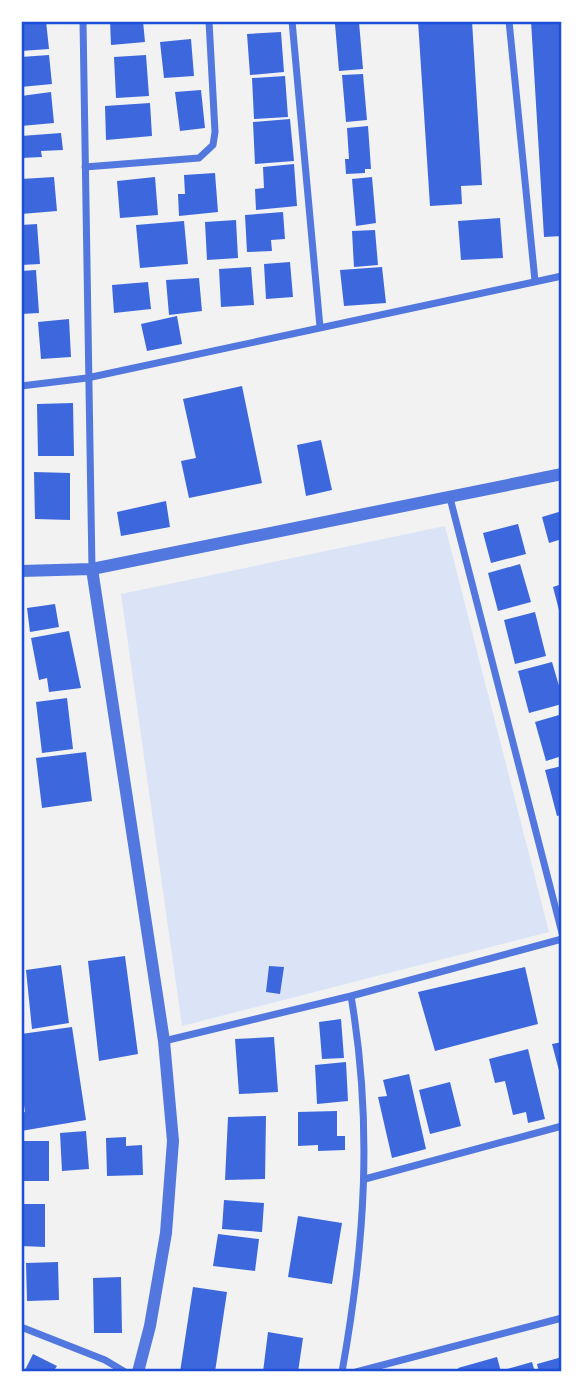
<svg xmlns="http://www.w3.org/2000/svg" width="583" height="1393" viewBox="0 0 583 1393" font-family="Lato,sans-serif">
<rect width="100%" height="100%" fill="#f2f2f2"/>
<!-- green -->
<path fill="#dbe4f7" d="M445,526L549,932L182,1026L121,594Z"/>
<!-- building -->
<path fill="#3d67dc" d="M21,21H46L49,49L21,51Z
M110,21H143L145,42L111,45Z
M418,21H472L482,185L461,186L462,204L430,206Z
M531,21H562V236L544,237Z
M359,22L363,69L339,71L335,24Z
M281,32L284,72L250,75L247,34Z
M191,39L194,76L164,78L160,42Z
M49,55L52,84L21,87V57Z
M146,55L149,96L116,98L114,57Z
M363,74L367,120L346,122L342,75Z
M285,76L288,117L254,119L252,78Z
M201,90L205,128L180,131L175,92Z
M51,92L54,123L21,126V96Z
M150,103L152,136L106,140L105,106Z
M290,119L294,161L255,164L253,122Z
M368,126L371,169H365V173L346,174L345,159H349L347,128Z
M61,133L63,150L41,151L42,157L21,158V136Z
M294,164L297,206L256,210L255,189L264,188L263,167Z
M215,173L218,212L179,216L178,194H185L184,175Z
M54,177L57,211L21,214V179Z
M155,177L158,215L120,218L117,181Z
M372,177L376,223L356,226L352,179Z
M283,212L285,239L271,240L272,251L247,252L245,215Z
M500,218L503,258L461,260L458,221Z
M236,220L238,258L207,260L205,222Z
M184,221L188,264L140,268L136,225Z
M37,224L40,264L21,265V225Z
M375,230L378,265L354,267L352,231Z
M290,262L293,297L266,299L264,264Z
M251,267L254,305L221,307L219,269Z
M382,267L386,303L344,306L340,270Z
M36,270L39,313L21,314V271Z
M199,278L202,311L169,315L166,280Z
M148,282L151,309L114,313L112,285Z
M177,316L182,344L147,351L141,324Z
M69,319L71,357L41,359L38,322Z
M242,386L262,483L189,498L181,461L196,458L183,399Z
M73,403L74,456H38L37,404Z
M321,440L332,490L306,496L297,445Z
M34,472L70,473V520L35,519Z
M166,501L170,527L121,536L117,512Z
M562,511V539L549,543L542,517Z
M518,524L526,554L491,563L483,533Z
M520,564L531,602L498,611L488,573Z
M562,584V618H561L553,587Z
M55,604L59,627L30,632L27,608Z
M535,612L546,656L515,664L504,620Z
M69,631L81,688L49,692L47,678L39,680L31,638Z
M552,662L562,696V704L529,713L518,671Z
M67,698L73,749L42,753L36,702Z
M559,715L562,724V756L546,761L535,722Z
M86,752L92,801L42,808L36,758Z
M562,766V815L557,816L545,770Z
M125,956L138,1054L99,1061L88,961Z
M61,965L69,1023L32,1029L26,970Z
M269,966L284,967L280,994L266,992Z
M525,967L538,1024L435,1051L418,992Z
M341,1019L344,1058L322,1059L319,1022Z
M72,1027L86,1120L21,1131V1113L25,1112L21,1084V1034Z
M274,1037L278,1092L239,1094L235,1039Z
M562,1042V1078H561L552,1044Z
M528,1049L545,1119L528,1123L526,1112L513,1115L505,1081L495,1083L489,1059Z
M346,1062L348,1101L317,1104L315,1065Z
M409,1074L426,1149L392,1158L378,1097L387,1096L383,1080Z
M450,1082L461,1126L430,1134L419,1090Z
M337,1111V1136H345V1150L318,1151V1145L298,1146V1112Z
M266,1116L265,1179L225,1180L228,1117Z
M86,1131L89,1169L62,1171L60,1133Z
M126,1137V1146L142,1145L143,1175L107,1176L106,1138Z
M21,1141H49V1181H21Z
M224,1200L264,1203L262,1232L222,1229Z
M21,1204H45V1247L21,1246Z
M298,1216L342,1223L332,1284L288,1277Z
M218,1234L259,1239L255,1271L213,1266Z
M58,1262L59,1300L27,1301L26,1263Z
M121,1277L122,1333H94L93,1278Z
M193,1287L227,1292L215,1372H180Z
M268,1332L303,1338L298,1372H263Z
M33,1354L57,1366L53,1372H24Z
M497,1357L501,1372H460L458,1368Z
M562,1357V1372H539L537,1364Z
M532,1362L535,1372H508L507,1369Z"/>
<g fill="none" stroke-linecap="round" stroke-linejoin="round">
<!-- minor -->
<path stroke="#5277de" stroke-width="7" d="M83,21L92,569
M292,21L320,327
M509,21L535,281
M85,167L199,158L213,145L215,132L209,21
M21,386L87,378L562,276
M450,498L562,933
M164,1041L351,996L562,939
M365,1179L562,1126
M21,1327L105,1360L125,1372
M342,1372C365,1244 373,1125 351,996
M356,1372L562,1318"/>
<!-- tertiary -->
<path stroke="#5277de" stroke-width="12" d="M92,569L562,474
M21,571L92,569L164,1041L173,1141L166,1233L150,1326L138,1372"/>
</g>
<!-- border -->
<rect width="583" height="1393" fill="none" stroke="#ffffff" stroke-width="46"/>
<rect x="23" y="23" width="537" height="1347" fill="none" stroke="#1d4ed8" stroke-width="2.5"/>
</svg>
